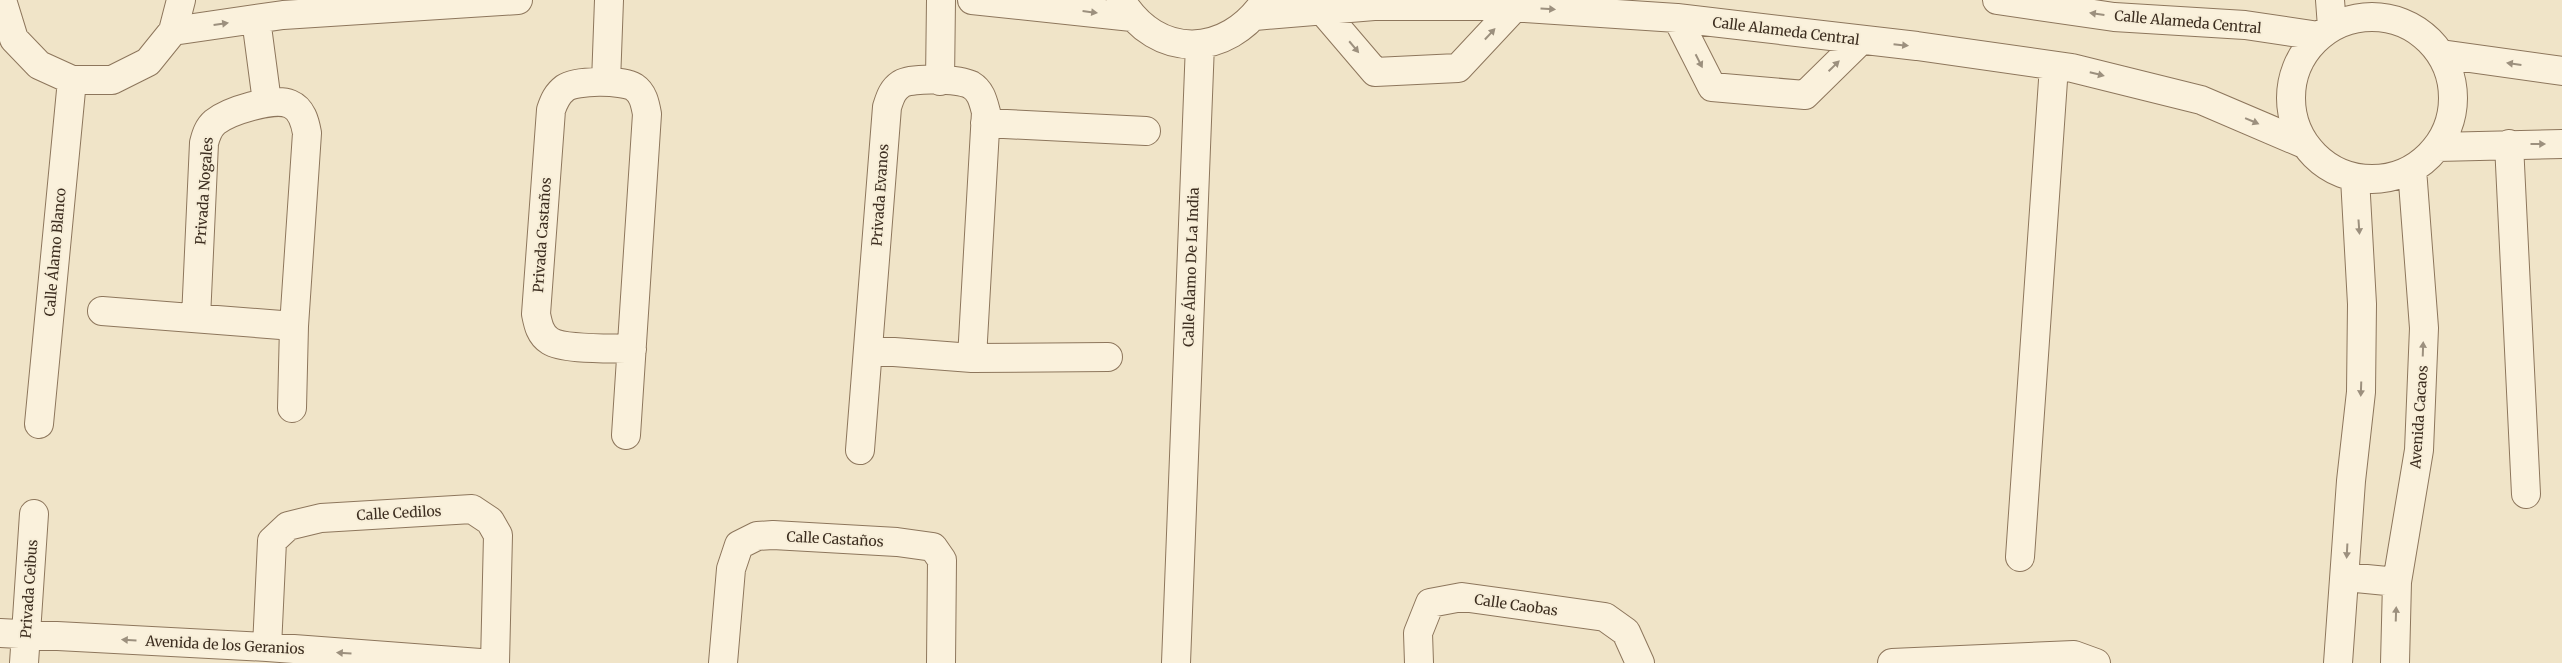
<svg xmlns="http://www.w3.org/2000/svg" width="2562" height="663" viewBox="0 0 2562 663" font-family="Merriweather,serif">
<rect width="100%" height="100%" fill="#f0e4c8"/>
<g fill="none" stroke-linecap="round" stroke-linejoin="round">
<defs>
<path id="minor" d="M2,0L14,39L39,65L72,80H112L148,62L173,31L181,0
M972,0L1132,17
M1121,0C1157,60 1227,58 1265,1
M1997,0L2114,17L2245,25L2319,36
M2330,0L2332,27
M1322,10L1375,72L1458,68L1515,7
M1255,16L1374,6H1496L1677,18L1917,46L2072,68L2201,100L2304,144
M2291 98a81 81 0 1 1 162 0a81 81 0 1 1-162 0Z
M1677,18L1712,87L1805,95L1861,40
M256,19L267,102
M173,31L283,15L518,0
M2441,54L2562,71
M940,81L941,0
M606,82L609,0
M985,123L1146,131
M2509,144L2526,494
M2437,147L2562,144
M102,311L294,326
M196,318L204,143C206,135 208,128 215,122C229,111 273,97 290,104C302,109 305,122 307,133L294,326L292,408
M868,350L972,358L1108,357
M39,424L72,80
M626,435L647,114C645,103 643,93 634,87C622,80 576,80 565,88C557,94 554,101 551,110L536,314C538,324 540,335 550,341C564,350 613,348 632,349
M860,450L887,107C890,98 892,90 901,84C913,77 959,79 971,85C981,91 983,101 986,112L972,358
M2020,557L2054,66
M2346,577L2397,582
M0,633L267,647L480,663
M267,647L272,541L288,526L321,518L472,509L490,521L498,535L495,663
M24,663L34,514
M723,663L731,569L739,545L757,536L773,535L897,542L933,547L942,560L941,663
M1176,663L1200,44
M1419,663L1418,633L1430,603L1462,597L1605,617L1626,632L1640,663
M1892,663L2074,655L2096,663
M2338,663L2351,481L2361,392L2362,304L2355,178
M2395,663L2397,582L2419,450L2424,328L2412,169"/>
</defs>
<!-- minor casing -->
<use href="#minor" stroke="#8d765c" stroke-width="30"/>
<!-- minor -->
<use href="#minor" stroke="#faf1dc" stroke-width="28"/>
</g>
<!-- one-way arrows -->
<defs><path id="oneway-solid" d="M-6-.8H1V-3.2L6.5 0L1 3.2V.8H-6Z" transform="scale(1.25)"/></defs>
<g fill="#9c907e">
<use href="#oneway-solid" transform="translate(1548 9) rotate(4)"/>
<use href="#oneway-solid" transform="translate(1090 12) rotate(7)"/>
<use href="#oneway-solid" transform="translate(2097 14) rotate(-172)"/>
<use href="#oneway-solid" transform="translate(221 24) rotate(-8)"/>
<use href="#oneway-solid" transform="translate(1490 34) rotate(-47)"/>
<use href="#oneway-solid" transform="translate(1901 45) rotate(6)"/>
<use href="#oneway-solid" transform="translate(1354 47) rotate(50)"/>
<use href="#oneway-solid" transform="translate(1699 61) rotate(63)"/>
<use href="#oneway-solid" transform="translate(2514 64) rotate(-172)"/>
<use href="#oneway-solid" transform="translate(1834 66) rotate(-44)"/>
<use href="#oneway-solid" transform="translate(2097 74) rotate(14)"/>
<use href="#oneway-solid" transform="translate(2252 121) rotate(23)"/>
<use href="#oneway-solid" transform="translate(2538 144)"/>
<use href="#oneway-solid" transform="translate(2359 227) rotate(86)"/>
<use href="#oneway-solid" transform="translate(2423 349) rotate(-88)"/>
<use href="#oneway-solid" transform="translate(2361 389) rotate(92)"/>
<use href="#oneway-solid" transform="translate(2347 551) rotate(93)"/>
<use href="#oneway-solid" transform="translate(2396 614) rotate(-88)"/>
<use href="#oneway-solid" transform="translate(129 640) rotate(-177)"/>
<use href="#oneway-solid" transform="translate(344 653) rotate(-176)"/>
</g>
<g text-anchor="middle" stroke-width="4" stroke-linejoin="round" paint-order="stroke">
<!-- street labels -->
<g font-size="14" fill="#3d2e20" stroke="#f7eed8">
<text transform="translate(2188 22) rotate(5)" y="5">Calle Alameda Central</text>
<text transform="translate(1786 31) rotate(7)" y="5">Calle Alameda Central</text>
<text transform="translate(204 191) rotate(-86)" y="5">Privada Nogales</text>
<text transform="translate(880 195) rotate(-86)" y="5">Privada Evanos</text>
<text transform="translate(542 235) rotate(-86)" y="5">Privada Castaños</text>
<text transform="translate(55 252) rotate(-85)" y="5">Calle Álamo Blanco</text>
<text transform="translate(1191 267) rotate(-88)" y="5">Calle Álamo De La India</text>
<text transform="translate(2419 417) rotate(-86)" y="5">Avenida Cacaos</text>
<text transform="translate(399 513) rotate(-3)" y="5">Calle Cedilos</text>
<text transform="translate(835 539) rotate(3)" y="5">Calle Castaños</text>
<text transform="translate(29 589) rotate(-86)" y="5">Privada Ceibus</text>
<text transform="translate(1516 605) rotate(8)" y="5">Calle Caobas</text>
<text transform="translate(225 645) rotate(3)" y="5">Avenida de los Geranios</text>
</g>
</g>
</svg>
